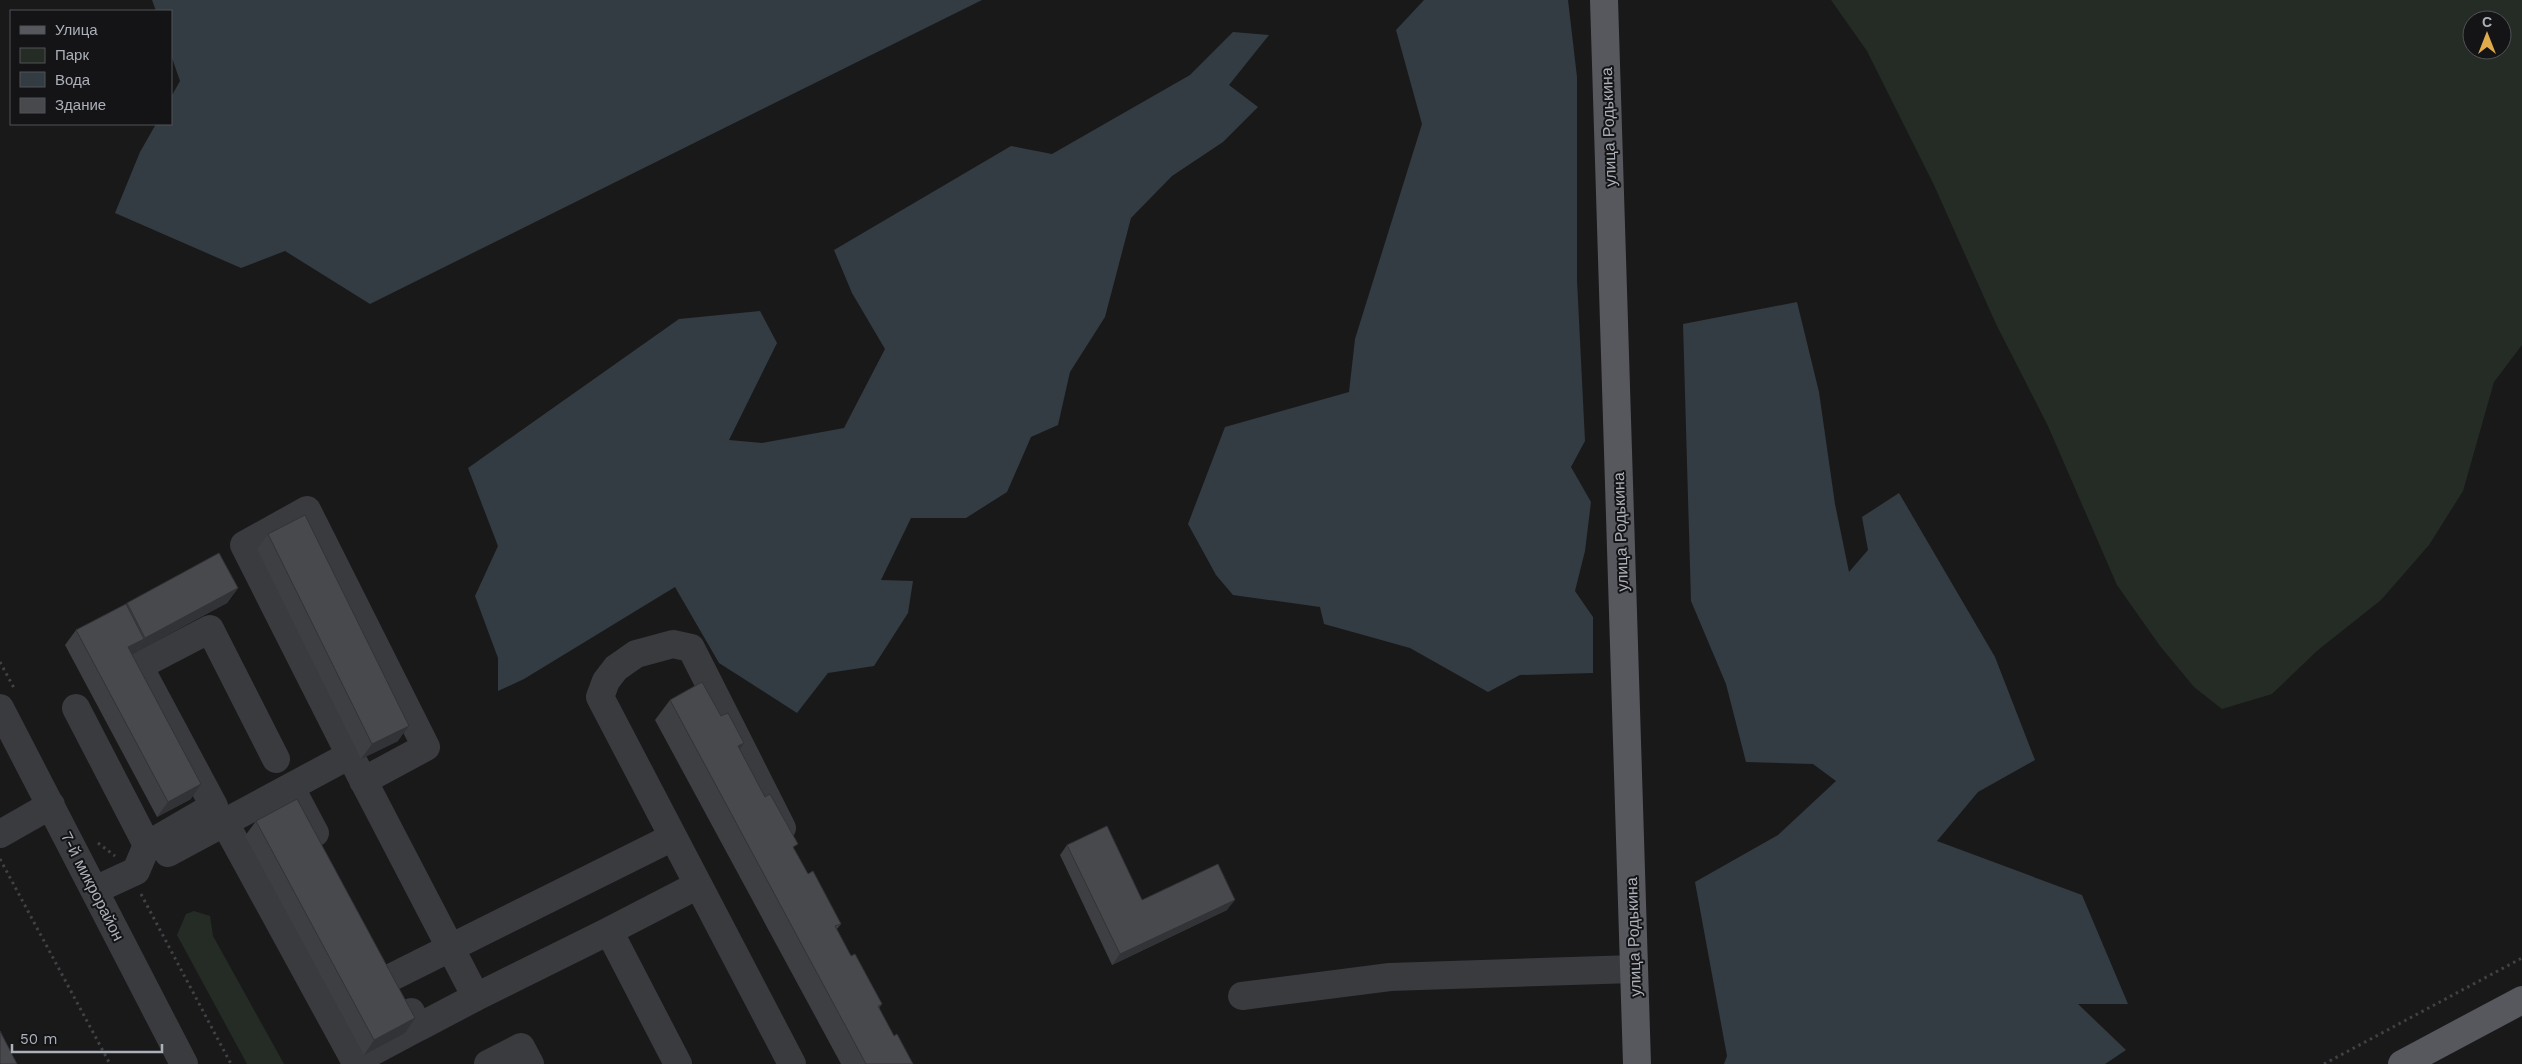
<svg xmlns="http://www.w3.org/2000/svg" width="2522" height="1064" viewBox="0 0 2522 1064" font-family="'Work Sans',sans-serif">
<rect width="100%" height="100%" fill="#19191a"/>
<!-- green -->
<path fill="#252c26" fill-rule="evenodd" d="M1831,0H2522V345L2494,382L2463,491L2429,545L2381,600L2318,650L2272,694L2222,709L2194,687L2160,646L2117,585L2048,426L1996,324L1934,185L1867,51ZM2472,20H2502V50H2472Z
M194,911L210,916L213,936L284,1064H247L177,935L186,914Z"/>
<!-- water -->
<path fill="#333c42" d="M152,0H982L370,304L285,251L241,268L115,213L140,152L156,124H171V97L180,81L171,55V11H156Z
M1424,0H1568L1577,77V280L1585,441L1571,467L1591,502L1585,551L1575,591L1593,617V673L1520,675L1488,692L1410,648L1324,624L1320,607L1233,595L1216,575L1188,524L1225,427L1349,392L1355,339L1422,124L1396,30Z
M1233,32L1269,35L1229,85L1258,107L1223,142L1172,176L1131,218L1105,317L1070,372L1058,425L1031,437L1007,492L966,518H911L881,580L913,581L908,613L874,666L828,673L797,713L719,663L675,587L524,679L498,691V658L475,596L498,546L468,468L679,319L760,311L777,343L729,440L762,443L844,428L885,349L852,293L834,250L1011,146L1052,154L1190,75Z
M1797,302L1819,392L1835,504L1849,572L1868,550L1862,517L1899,493L1995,657L2035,760L1978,792L1937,841L2082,895L2128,1004H2078L2126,1050L2105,1064H1724L1727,1056L1695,882L1778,835L1836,781L1813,764L1746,762L1726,684L1691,601L1683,324Z"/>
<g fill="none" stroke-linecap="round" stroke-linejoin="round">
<!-- path -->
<path stroke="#404246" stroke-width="3" stroke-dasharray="2.5 4" stroke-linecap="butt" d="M0,662L14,688
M98,843L115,856
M0,859L110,1064
M141,894L231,1064
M2324,1064L2522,958"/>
<!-- minor -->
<path stroke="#3a3b3f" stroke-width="28" d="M0,708L184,1064
M76,708L147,845
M363,781L426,747L307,510L244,545L350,755L476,997L419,1027
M291,788L315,833
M225,823L355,1061L419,1027L411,1012
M782,828L691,648L673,644L636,654L616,668L606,681L600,697L792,1064
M0,834L51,805
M168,853L350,755
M95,890L136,871L147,845L214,806L139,666L210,629L276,759
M392,977L673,837
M1242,996L1390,977L1634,969
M476,997L609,931
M488,1064L521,1047L530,1064
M678,1064L609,931L698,885"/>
<!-- major -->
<path stroke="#56585e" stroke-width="28" d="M1604,0L1637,1064
M2402,1064L2522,1000"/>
</g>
<!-- wall -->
<path fill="#3e3f42" d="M268,534L398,741L361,759L257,549Z
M238,588L227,603L134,652L132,654L191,799L157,817L65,645L76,630L126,604L127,603Z
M670,700L721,716L765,797L808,874L841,924L837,929L851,956L882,1004L879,1008L894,1036L913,1064H841L655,720Z
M256,821L415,1018L405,1033L364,1055L245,836Z
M1067,845L1142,900L1227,910L1112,965L1060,855Z"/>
<!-- shaded-wall -->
<path fill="#323336" d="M238,588L227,603L135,653L145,638Z
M144,639L134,654L118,662L128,647Z
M409,726L398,741L361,759L372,744Z
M744,743L730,763L738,746Z
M201,784L191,799L157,817L168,802Z
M1235,900L1227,910L1112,965L1120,954Z
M415,1018L405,1033L364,1055L374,1040Z"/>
<!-- building -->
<path fill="#48494d" stroke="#323336" d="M305,515L409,726L372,744L268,534Z
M219,553L238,588L145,638L127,603Z
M126,604L144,639L128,647L201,784L168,802L76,630Z
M702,682L721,716L728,713L744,743L738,746L765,797L770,794L798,844L793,847L808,874L813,871L841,924L835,926L851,956L855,954L882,1004L878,1006L894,1036L897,1034L913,1064H866L670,700Z
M297,799L415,1018L374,1040L256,821Z
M1107,826L1142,900L1218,864L1235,900L1120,954L1067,845Z
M0,1031L17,1064H0Z"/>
<g text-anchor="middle" stroke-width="4" stroke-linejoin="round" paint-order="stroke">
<!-- street labels -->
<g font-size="16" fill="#acb0b9" stroke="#141416">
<text transform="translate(1608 127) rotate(-92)" y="6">улица Родькина</text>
<text transform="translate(1620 532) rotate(-92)" y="6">улица Родькина</text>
<text transform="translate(93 886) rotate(63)" y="6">7-й микрорайон</text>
<text transform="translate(1633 937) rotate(-92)" y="6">улица Родькина</text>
</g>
</g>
<!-- legend -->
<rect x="10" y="10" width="162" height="115" fill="#141416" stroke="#515257"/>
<rect x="20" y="26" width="25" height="8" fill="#56585e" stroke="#515257"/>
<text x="55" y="35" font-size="15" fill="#acb0b9">Улица</text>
<rect x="20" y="48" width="25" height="15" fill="#252c26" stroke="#515257"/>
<text x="55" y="60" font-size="15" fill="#acb0b9">Парк</text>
<rect x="20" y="72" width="25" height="15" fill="#333c42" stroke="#515257"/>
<text x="55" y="85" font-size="15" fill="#acb0b9">Вода</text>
<rect x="20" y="98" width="25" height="15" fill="#48494d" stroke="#515257"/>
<text x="55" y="110" font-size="15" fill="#acb0b9">Здание</text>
<!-- north arrow -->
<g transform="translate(2487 35)"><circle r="24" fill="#141416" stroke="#515257"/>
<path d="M0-4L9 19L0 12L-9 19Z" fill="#dfab4c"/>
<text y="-8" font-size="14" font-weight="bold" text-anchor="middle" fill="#acb0b9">С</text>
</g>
<!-- scale -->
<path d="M12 1044v8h150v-8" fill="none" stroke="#acb0b9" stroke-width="2.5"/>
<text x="20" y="1044" font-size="15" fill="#acb0b9" stroke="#141416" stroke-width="4" paint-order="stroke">50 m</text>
</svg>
